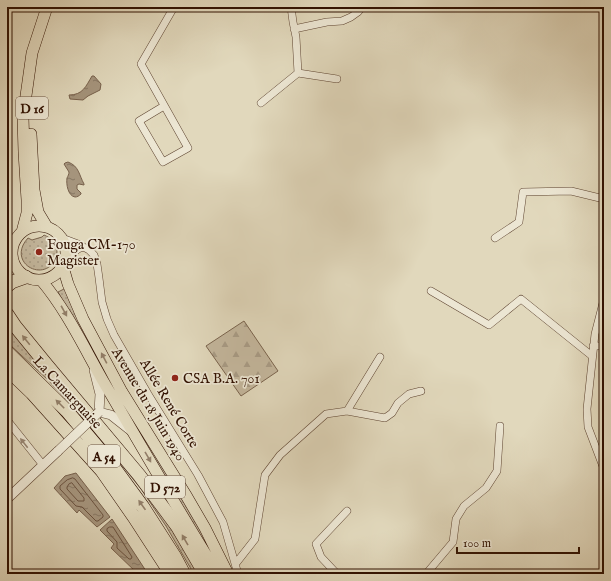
<svg xmlns="http://www.w3.org/2000/svg" width="611" height="581" viewBox="0 0 611 581" font-family="'IM FELL English',serif">
<defs>
<pattern id="grass-dots" width="8" height="8" patternUnits="userSpaceOnUse"><rect width="8" height="8" fill="#c3b69c"/><path d="M2 2h.1M6 6h.1" fill="none" stroke="#a89b85" stroke-width="1.8" stroke-linecap="round"/></pattern>
<pattern id="forest-firs" width="22" height="20" patternUnits="userSpaceOnUse"><rect width="22" height="20" fill="#c3b69c"/><path d="M5 1l3.5 6h-7zM16 11l3.5 6h-7z" fill="#a89b85"/></pattern>
<pattern id="water-ripples" width="26" height="14" patternUnits="userSpaceOnUse"><rect width="26" height="14" fill="#a5947c"/><path d="M2 4q2-2 4 0t4 0M15 11q2-2 4 0t4 0" fill="none" stroke="#877763"/></pattern>
</defs>
<rect width="100%" height="100%" fill="#e1d8bc"/>
<filter id="stains"><feTurbulence type="fractalNoise" baseFrequency=".005" numOctaves="4"/><feColorMatrix values="0 0 0 0 .2 0 0 0 0 .09 0 0 0 0 .02 0 0 0 .5 -.17"/></filter>
<radialGradient id="worn" r=".72"><stop offset=".6" stop-color="#630" stop-opacity="0"/><stop offset="1" stop-color="#630" stop-opacity=".3"/></radialGradient>
<!-- grass -->
<path fill="url(#grass-dots)" stroke="#7a644e" d="M44,235C51,238 56,242 57,250C57,255 56,259 54,262C40,282 7,261 28,238L32,240L42,237Z
M66,288L113,379V387L111,386L58,292Z
M7,327L15,332L83,413L81,416L48,380L7,342Z
M126,408L195,517L219,569L125,409Z
M92,428L142,485L201,574H194L166,526L141,489Z"/>
<!-- forest -->
<path fill="url(#forest-firs)" stroke="#7a644e" d="M244,321L278,371L241,396L206,346Z"/>
<!-- water -->
<path fill="url(#water-ripples)" stroke="#77604b" d="M92,76H94L101,84L100,90L88,96L83,100L70,99L69,95C83,95 86,86 92,76Z
M68,162C79,166 79,175 84,184V185L79,184L77,185V189L81,193V194C79,196 77,197 75,197C68,196 66,184 67,178C68,176 69,174 69,172L64,164L65,163Z
M76,473L110,517L97,527L79,510L77,513L54,488L65,476Z
M112,519L148,574H138L111,548L114,544L100,530Z"/>
<g fill="none" stroke-linecap="round" stroke-linejoin="round">
<!-- shore -->
<path stroke="#6b523e" stroke-width="1" d="M73,478L75,479L103,515V517L98,521H96L82,507L76,506L60,489V486L67,480Z
M72,483L84,498V501H78L67,489V487L69,484Z
M110,527H113L132,557L131,559H129L117,548V542L107,531V529Z"/>
<defs>
<path id="minor" d="M294,29L327,22L342,21L351,17L358,12L362,7
M298,73L337,79
M261,103L298,73L296,37L293,22L291,7
M164,106L139,121L163,162L188,148L141,64L174,7
M62,238L78,244L89,250L94,255L97,264L99,278L102,302L107,319L114,335L148,394L198,475L223,522L238,574
M495,238L519,222L523,192L571,191L604,199
M66,259L78,249L83,247
M431,291L489,325L521,299L592,356
M604,299L595,334L587,409L588,427L604,469
M593,346H604
M347,411L385,418L392,413L398,403L409,394L421,391
M7,420L43,465
M235,562H237L255,539L265,475L280,455L326,414L347,411L380,357
M337,574L321,557L316,544L347,511
M426,574L453,542L456,519L464,506L486,488L497,471L500,426"/>
<path id="tertiary" d="M94,370L100,394L99,412
M99,412L111,415L130,430
M7,499L58,451"/>
<path id="primary" d="M31,134L34,190L38,212L47,227
M12 253a27 27 0 1 1 54 0a27 27 0 1 1-54 0Z
M22,232L27,213V200L24,152L23,117L32,53L47,7
M63,267L68,284L83,319L122,392L187,497L205,528L228,574
M41,280C68,312 85,350 106,386C143,449 179,512 218,574"/>
<path id="motorway" d="M7,286L12,282L26,277
M7,314L15,326L46,364L139,475L177,526L205,574
M7,352L67,411L110,462L143,507L175,557L184,574
M7,369L32,393L102,471L134,517L171,574"/>
</defs>
<!-- minor casing -->
<use href="#minor" stroke="#5d4330" stroke-width="8"/>
<!-- tertiary casing -->
<use href="#tertiary" stroke="#5d4330" stroke-width="10"/>
<!-- primary casing -->
<use href="#primary" stroke="#311101" stroke-width="12"/>
<!-- motorway casing -->
<use href="#motorway" stroke="#311101" stroke-width="14"/>
<!-- minor -->
<use href="#minor" stroke="#ece6d3" stroke-width="7"/>
<!-- tertiary -->
<use href="#tertiary" stroke="#ece6d3" stroke-width="9"/>
<!-- primary -->
<use href="#primary" stroke="#e1d8bc" stroke-width="11"/>
<!-- motorway -->
<use href="#motorway" stroke="#e1d8bc" stroke-width="13"/>
<defs>
<path id="tertiary-bridge" d="M58,451L99,412"/>
</defs>
<!-- tertiary-bridge casing -->
<use href="#tertiary-bridge" stroke="#5d4330" stroke-width="10" stroke-linecap="butt"/>
<!-- tertiary-bridge -->
<use href="#tertiary-bridge" stroke="#ece6d3" stroke-width="9"/>
</g>
<!-- one-way arrows -->
<defs><path id="oneway-solid" d="M-6-.8H1V-3.2L6.5 0L1 3.2V.8H-6Z"/></defs>
<g fill="#927e68">
<use href="#oneway-solid" transform="translate(64 311) rotate(61)"/>
<use href="#oneway-solid" transform="translate(26 340) rotate(-129)"/>
<use href="#oneway-solid" transform="translate(104 358) rotate(-118)"/>
<use href="#oneway-solid" transform="translate(60 404) rotate(-135)"/>
<use href="#oneway-solid" transform="translate(148 457) rotate(60)"/>
<use href="#oneway-solid" transform="translate(142 505) rotate(-125)"/>
<use href="#oneway-solid" transform="translate(185 540) rotate(-120)"/>
</g>
<use fill="#988674" href="#oneway-solid" transform="translate(24 443) rotate(-128)"/>
<!-- markers -->
<g fill="#8f2418" stroke="#ece6d3" stroke-width="1.5">
<circle cx="39" cy="252" r="4"/>
<circle cx="175" cy="378" r="4"/>
</g>
<g text-anchor="middle" stroke-width="3.5" stroke-linejoin="round" paint-order="stroke">
<!-- shield labels -->
<g fill="#ece6d3" stroke="#695140" stroke-width="1">
<rect x="16" y="97" width="32" height="22" rx="3"/>
<rect x="88" y="445" width="32" height="22" rx="3"/>
<rect x="145" y="476" width="40" height="22" rx="3"/>
</g>
<g font-size="13" font-weight="bold" fill="#311101">
<text x="32" y="113">D 16</text>
<text x="104" y="461">A 54</text>
<text x="165" y="492">D 572</text>
</g>
<!-- poi labels -->
<g font-size="14" fill="#311101" stroke="#ece6d3" text-anchor="start">
<text x="47" y="249">Fouga CM-170<tspan x="47" dy="16">Magister</tspan></text>
<text x="183" y="383">CSA B.A. 701</text>
</g>
<!-- street labels -->
<g font-size="14" fill="#311101" stroke="#ece6d3">
<text transform="translate(68 392) rotate(47)" y="5">La Camarguaise</text>
<text transform="translate(170 403) rotate(59)" y="5">Allée René Corte</text>
<text transform="translate(149 404) rotate(59)" y="5">Avenue du 18 Juin 1940</text>
</g>
</g>
<!-- margin -->
<rect width="611" height="581" fill="none" stroke="#e1d8bc" stroke-width="24"/>
<rect x="8" y="8" width="595" height="565" fill="none" stroke="#311101" stroke-width="2"/>
<rect x="12" y="12" width="587" height="557" fill="none" stroke="#311101"/>
<!-- scale -->
<path d="M457 547v6h122v-6" fill="none" stroke="#311101" stroke-width="2"/>
<text x="463" y="547" font-size="12" fill="#311101" stroke="#ece6d3" stroke-width="3" paint-order="stroke">100 m</text>
<rect width="100%" height="100%" filter="url(#stains)"/>
<rect width="100%" height="100%" fill="url(#worn)"/>
</svg>
